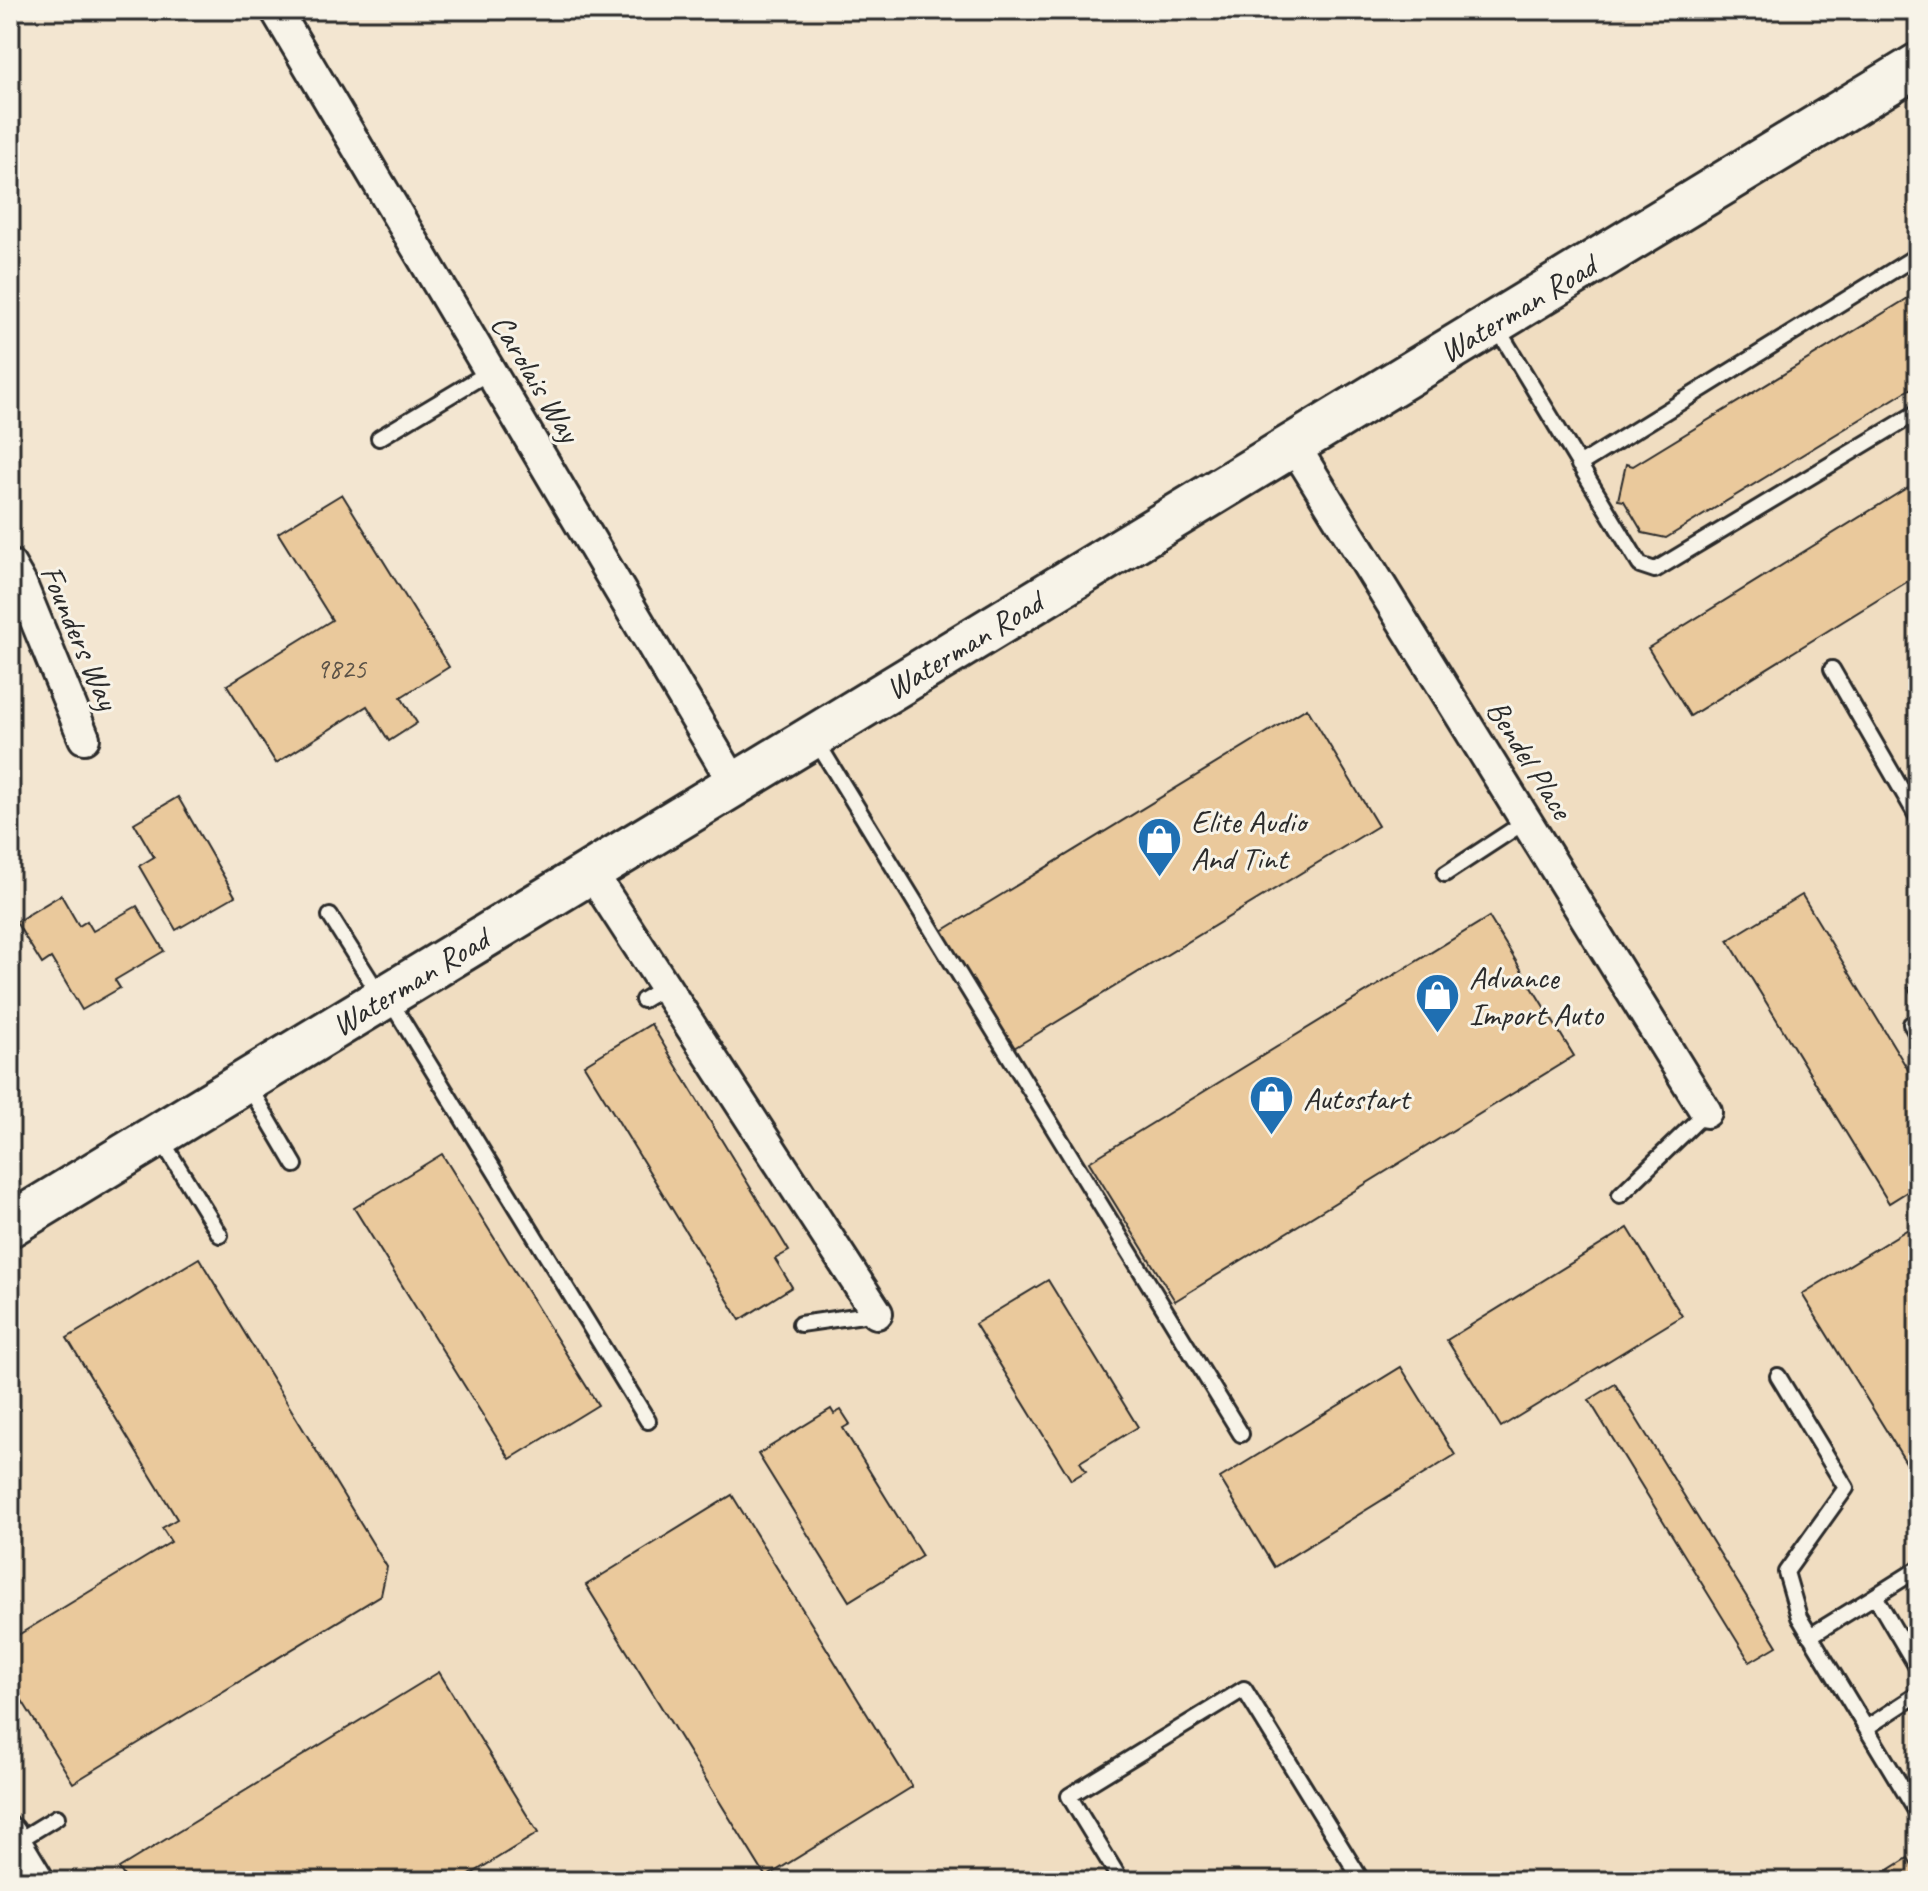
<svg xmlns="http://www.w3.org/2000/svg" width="1928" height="1891" viewBox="0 0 1928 1891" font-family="Caveat,sans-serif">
<rect width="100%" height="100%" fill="#f3e6d1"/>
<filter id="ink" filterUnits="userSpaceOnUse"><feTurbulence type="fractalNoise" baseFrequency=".0125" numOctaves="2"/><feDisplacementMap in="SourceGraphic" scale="16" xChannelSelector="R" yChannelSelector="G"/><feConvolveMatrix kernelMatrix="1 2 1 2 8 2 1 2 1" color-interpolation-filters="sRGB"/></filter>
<g filter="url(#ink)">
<!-- built -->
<path fill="#f0ddc1" d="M1918,65V1881H10V1225Z"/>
<!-- building -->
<path fill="#eac99c" stroke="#2b2b2b" stroke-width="2" d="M1918,292V384L1666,538L1643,533L1624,501L1618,500L1626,464L1633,466Z
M1918,481V575L1690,716L1648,648Z
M342,494L449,667L401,697L417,723L389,741L367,706L276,763L227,685L332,620L278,533Z
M1307,708L1378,826L1014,1048L942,931Z
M178,797L235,896L176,930L139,866L154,857L134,823Z
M61,895L79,926L87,921L93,931L137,906L164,951L115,980L120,988L82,1010L51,958L42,964L16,922Z
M1802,895L1918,1086V1185L1889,1203L1728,940Z
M1489,917L1574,1056L1175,1301L1089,1162Z
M1918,982V1004L1908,988Z
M651,1024L789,1251L775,1259L792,1287L740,1320L584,1065Z
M442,1154L598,1405L510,1459L354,1208Z
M1918,1223V1464L1910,1469L1802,1294Z
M1628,1228L1682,1316L1501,1427L1447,1340Z
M199,1258L387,1567L381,1595L73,1783L10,1681V1640L171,1542L162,1528L177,1519L67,1338Z
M1048,1280L1138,1427L1080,1462L1086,1471L1071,1480L975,1324Z
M1401,1367L1455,1455L1274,1567L1220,1478Z
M1615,1384L1777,1646L1750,1662L1589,1400Z
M831,1409L834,1414L841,1410L850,1424L843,1428L922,1556L849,1601L758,1454Z
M732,1495L912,1787L766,1877L586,1585Z
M439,1672L538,1833L460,1881H127L119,1868Z
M1908,1858L1918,1875V1881H1882L1879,1876Z"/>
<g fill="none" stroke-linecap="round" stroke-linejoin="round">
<defs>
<path id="lane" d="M1496,326L1640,565L1655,570L1918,412
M379,438L491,371
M1579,465L1918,255
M1832,669L1918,818
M815,739L1241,1434
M1445,874L1526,821
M330,916L379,994
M389,999L648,1421
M643,1000L665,987
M1911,1024L1918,1036
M248,1085L295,1165
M159,1136L220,1235
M1620,1195L1706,1112
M800,1324L877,1313
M1778,1376L1846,1488L1786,1572L1799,1617L1918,1814
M1875,1596L1918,1569
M1810,1636L1875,1596L1918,1669
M1866,1728L1918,1694
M16,1842L57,1817
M10,1878L30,1866
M1121,1881L1069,1796L1244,1689L1362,1881"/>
<path id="street" d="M276,10L734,783
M1293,444L1706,1112
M10,565L21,584L84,738
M590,871L877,1313
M10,1833L39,1881"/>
<g id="secondary">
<path id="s1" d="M10,1225L1918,65"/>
</g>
</defs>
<!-- lane casing -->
<use href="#lane" stroke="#2b2b2b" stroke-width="20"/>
<!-- street casing -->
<use href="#street" stroke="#2b2b2b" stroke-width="36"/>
<!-- secondary casing -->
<use href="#secondary" stroke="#2b2b2b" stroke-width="48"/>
<!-- lane -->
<use href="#lane" stroke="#f7f3e8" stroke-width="14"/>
<!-- street -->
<use href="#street" stroke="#f7f3e8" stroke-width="30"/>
<!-- secondary -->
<use href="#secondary" stroke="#f7f3e8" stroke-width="42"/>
</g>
</g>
<!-- icons -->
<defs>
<symbol id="shop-pin" viewBox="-11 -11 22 30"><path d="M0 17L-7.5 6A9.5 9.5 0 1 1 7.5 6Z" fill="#1f6fb2" stroke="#f7f3e8"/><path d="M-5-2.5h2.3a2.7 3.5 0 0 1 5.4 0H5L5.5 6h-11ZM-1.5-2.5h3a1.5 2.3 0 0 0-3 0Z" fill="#fff"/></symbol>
</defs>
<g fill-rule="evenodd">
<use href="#shop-pin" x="1134" y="814" width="51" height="69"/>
<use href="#shop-pin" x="1412" y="970" width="51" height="69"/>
<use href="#shop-pin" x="1246" y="1072" width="51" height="69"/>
</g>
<g text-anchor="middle" stroke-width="6" stroke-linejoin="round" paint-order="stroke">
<!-- number labels -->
<g font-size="28" fill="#5b5247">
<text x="341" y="678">9825</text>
</g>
<!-- street labels -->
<g font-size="32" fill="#2b2b2b" stroke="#f7f3e8">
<text dy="11" stroke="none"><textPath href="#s1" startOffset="1764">Waterman Road</textPath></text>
<text transform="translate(536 378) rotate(59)" y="11">Carolais Way</text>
<text transform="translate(80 637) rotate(67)" y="11">Founders Way</text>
<text dy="11" stroke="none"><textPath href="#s1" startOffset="1116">Waterman Road</textPath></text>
<text transform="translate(1530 759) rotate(58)" y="11">Bendel Place</text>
<text dy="11" stroke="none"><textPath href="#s1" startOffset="468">Waterman Road</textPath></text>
</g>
<!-- poi labels -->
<g font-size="32" fill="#2b2b2b" stroke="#f7f3e8" text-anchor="start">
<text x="1191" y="832">Elite Audio<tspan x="1191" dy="37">And Tint</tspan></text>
<text x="1469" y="988">Advance<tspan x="1469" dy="37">Import Auto</tspan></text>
<text x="1303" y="1109">Autostart</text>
</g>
</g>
<!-- margin -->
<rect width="1928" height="1891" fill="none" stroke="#f7f3e8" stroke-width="40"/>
<rect x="20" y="20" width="1888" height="1851" fill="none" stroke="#2b2b2b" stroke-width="3" filter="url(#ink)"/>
</svg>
